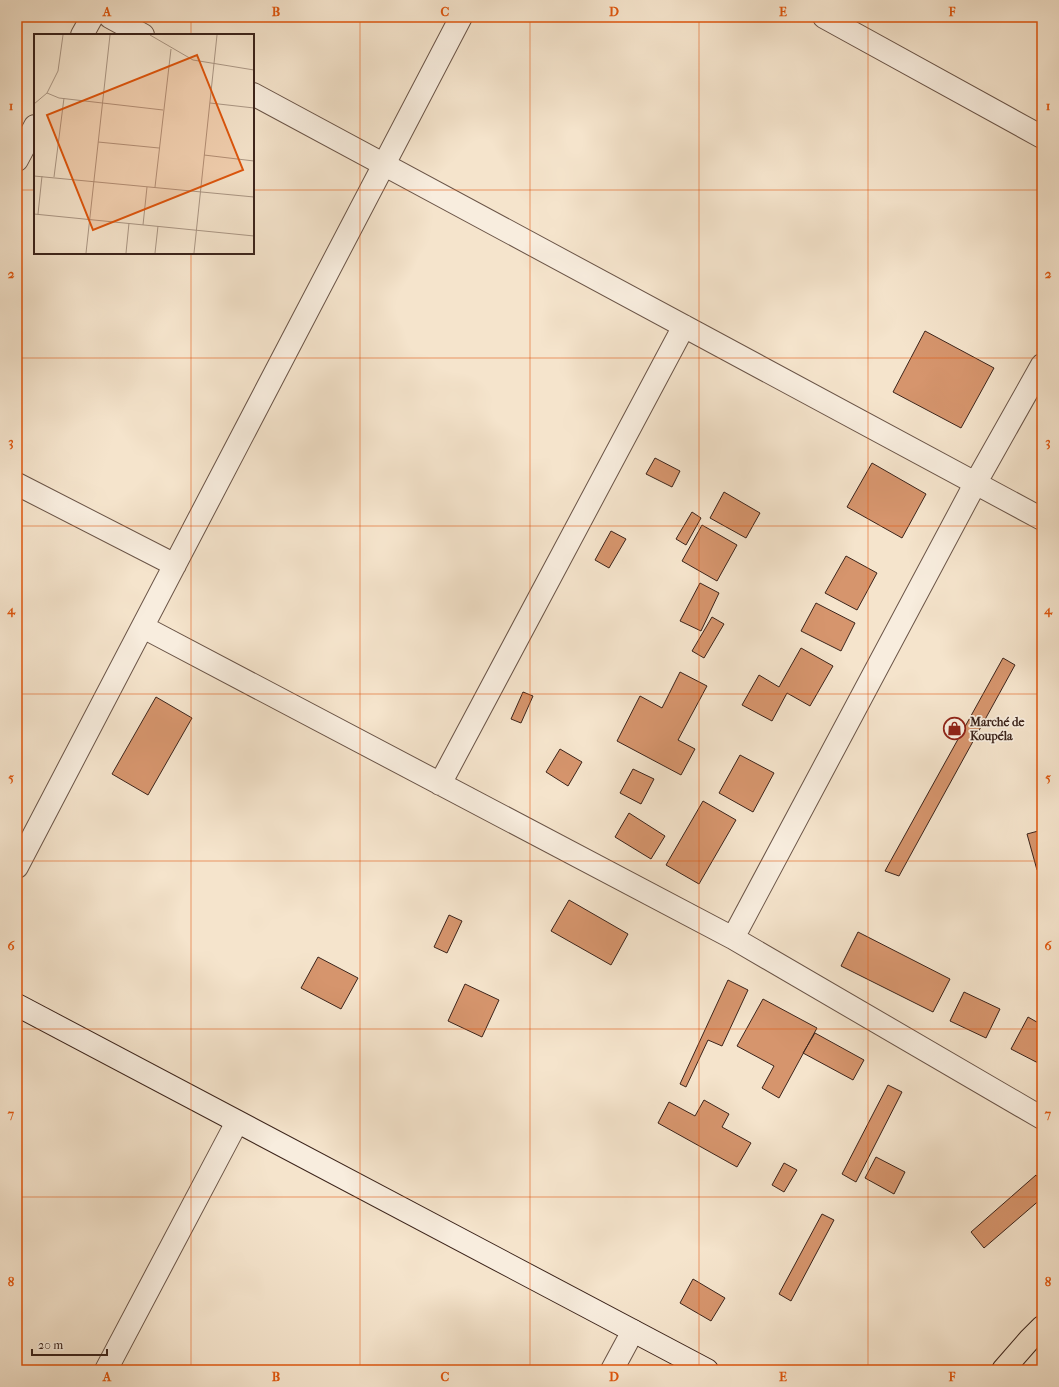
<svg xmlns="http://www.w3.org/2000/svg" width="1059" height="1387" viewBox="0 0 1059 1387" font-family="'IM FELL French Canon',serif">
<rect width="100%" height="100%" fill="#f5e4cc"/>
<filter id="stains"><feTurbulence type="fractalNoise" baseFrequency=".005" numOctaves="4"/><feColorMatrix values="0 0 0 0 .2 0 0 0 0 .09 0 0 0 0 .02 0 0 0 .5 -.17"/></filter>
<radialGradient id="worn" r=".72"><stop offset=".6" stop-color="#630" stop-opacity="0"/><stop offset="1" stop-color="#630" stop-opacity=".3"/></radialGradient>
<!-- building -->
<path fill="#d6956d" stroke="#3c241b" d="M925,331L994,368L961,428L893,392Z
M655,458L680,471L672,487L646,474Z
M872,463L926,494L902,538L847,507Z
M724,492L760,513L746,538L710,518Z
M692,512L701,518L686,545L676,539Z
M702,525L737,545L717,581L682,561Z
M611,531L626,539L609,568L595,560Z
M846,556L877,573L857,610L825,593Z
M700,583L719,593L701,631L680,621Z
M816,603L855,623L841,651L801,631Z
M712,617L724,624L704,658L692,651Z
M801,648L833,666L810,706L787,693L772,721L742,705L759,675L779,687Z
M1003,658L1015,665L899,876L885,871Z
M680,672L707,686L678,740L695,749L681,775L617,741L640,696L662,708Z
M523,692L533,696L521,723L511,719Z
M156,697L192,718L148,795L112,774Z
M560,749L582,762L568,786L546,772Z
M740,755L774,773L753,812L719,793Z
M633,769L654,779L641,804L620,793Z
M703,801L736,820L699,884L666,865Z
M629,813L665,836L651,859L615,837Z
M1042,830V869L1037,870L1027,834Z
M569,900L628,934L611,965L551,931Z
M449,915L462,921L447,953L434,947Z
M858,932L950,979L933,1012L841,966Z
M318,957L358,978L341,1009L301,988Z
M728,980L748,990L722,1046L708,1040L686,1087L680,1084Z
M465,984L499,1000L482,1037L448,1021Z
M964,992L1000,1009L986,1038L950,1021Z
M763,999L817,1028L779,1098L762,1088L774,1066L737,1046Z
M1028,1017L1042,1025V1065L1011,1049Z
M815,1033L864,1060L853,1080L803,1053Z
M888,1085L902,1092L856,1182L842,1174Z
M704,1100L729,1114L722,1127L751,1143L737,1167L658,1123L669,1102L695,1116Z
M876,1157L905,1172L894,1194L865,1178Z
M784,1163L797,1170L784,1192L772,1185Z
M1036,1175L1042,1183V1198L984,1248L971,1232Z
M822,1214L834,1220L791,1301L779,1294Z
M693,1279L725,1298L711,1321L680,1303Z"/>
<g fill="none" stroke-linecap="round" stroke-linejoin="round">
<defs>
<path id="street" d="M110,17L143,35
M824,17L1042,137
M82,35L92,17
M253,94L1042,519
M17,160L35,126
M17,484L175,565
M143,627L733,938L1042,1118
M440,784L684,326
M17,867L461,17
M733,938L975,484L1042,365
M106,1370L237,1122
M612,1370L633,1331"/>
<path id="secondary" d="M17,1005L707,1370"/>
<path id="highway" d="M1003,1370L1030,1339L1042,1327"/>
</defs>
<!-- street casing -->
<use href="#street" stroke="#6a5447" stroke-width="24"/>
<!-- secondary casing -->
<use href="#secondary" stroke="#3c241b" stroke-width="24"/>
<!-- highway casing -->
<use href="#highway" stroke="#3c241b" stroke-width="24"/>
<!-- street -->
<use href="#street" stroke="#f8edde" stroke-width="22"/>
<!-- secondary -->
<use href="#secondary" stroke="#f8edde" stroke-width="22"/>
<!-- highway -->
<use href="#highway" stroke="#f5e4cc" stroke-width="22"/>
</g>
<!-- grid -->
<path fill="none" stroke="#df560d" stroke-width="1" stroke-opacity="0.55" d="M191,17V35M360,17V1370M530,17V1370M699,17V1370M868,17V1370M17,190H35M253,190H1042M191,253V1370M17,358H1042M17,526H1042M17,694H1042M17,861H1042M17,1029H1042M17,1197H1042"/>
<!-- icons -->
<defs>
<symbol id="shop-ring" viewBox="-11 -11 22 22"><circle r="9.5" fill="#f8edde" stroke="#8f2418" stroke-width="1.5"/><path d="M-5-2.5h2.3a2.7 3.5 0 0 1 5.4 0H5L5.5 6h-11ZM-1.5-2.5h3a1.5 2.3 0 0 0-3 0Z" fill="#8f2418"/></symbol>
</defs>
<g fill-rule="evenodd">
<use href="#shop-ring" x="942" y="716" width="25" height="25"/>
</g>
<g text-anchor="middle" stroke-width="3.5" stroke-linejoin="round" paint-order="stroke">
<!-- poi labels -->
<g font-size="12" font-weight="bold" fill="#3c241b" stroke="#f8edde" text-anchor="start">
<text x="970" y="726">Marché de<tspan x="970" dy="14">Koupéla</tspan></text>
</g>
</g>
<!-- overview -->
<g transform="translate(34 34)">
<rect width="220" height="220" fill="#f5e4cc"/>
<path fill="none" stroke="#ab9785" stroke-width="1" d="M116,1L159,26L220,36M13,59L25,64L129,76M176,69L220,74M0,70L13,59L24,37L29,1M64,108L125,114M170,121L220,127M0,142L220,163M20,143L30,64M121,153L137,15M0,180L220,202M4,180L8,142M109,191L113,153M52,219L76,1M92,219L95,189M121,219L124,192M160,219L183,1"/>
<path fill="#df560d" fill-opacity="0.15" stroke="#df560d" stroke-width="2" d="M163,21L209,136L59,196L13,81Z"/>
<rect width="220" height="220" fill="none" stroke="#3c241b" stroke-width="2"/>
</g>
<!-- margin -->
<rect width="1059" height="1387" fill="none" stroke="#f5e4cc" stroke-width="44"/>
<!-- scale -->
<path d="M32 1349v6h75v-6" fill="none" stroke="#3c241b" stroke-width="2"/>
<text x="38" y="1349" font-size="12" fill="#3c241b" stroke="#f8edde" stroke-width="3" paint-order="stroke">20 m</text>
<rect x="22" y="22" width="1015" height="1343" fill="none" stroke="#df560d" stroke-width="1.5"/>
<g font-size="13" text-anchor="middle" font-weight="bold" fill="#df560d">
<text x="107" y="16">A</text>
<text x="276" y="16">B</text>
<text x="445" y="16">C</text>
<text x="614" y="16">D</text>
<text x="783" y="16">E</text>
<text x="952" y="16">F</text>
<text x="11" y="110">1</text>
<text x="1048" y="110">1</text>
<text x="11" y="278">2</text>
<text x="1048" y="278">2</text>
<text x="11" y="446">3</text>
<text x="1048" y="446">3</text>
<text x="11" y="614">4</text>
<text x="1048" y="614">4</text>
<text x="11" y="782">5</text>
<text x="1048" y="782">5</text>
<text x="11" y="950">6</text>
<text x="1048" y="950">6</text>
<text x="11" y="1118">7</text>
<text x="1048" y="1118">7</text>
<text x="11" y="1286">8</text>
<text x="1048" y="1286">8</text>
<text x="107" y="1381">A</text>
<text x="276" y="1381">B</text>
<text x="445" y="1381">C</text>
<text x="614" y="1381">D</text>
<text x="783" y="1381">E</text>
<text x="952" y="1381">F</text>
</g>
<rect width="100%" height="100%" filter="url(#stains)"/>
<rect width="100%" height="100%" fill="url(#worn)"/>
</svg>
